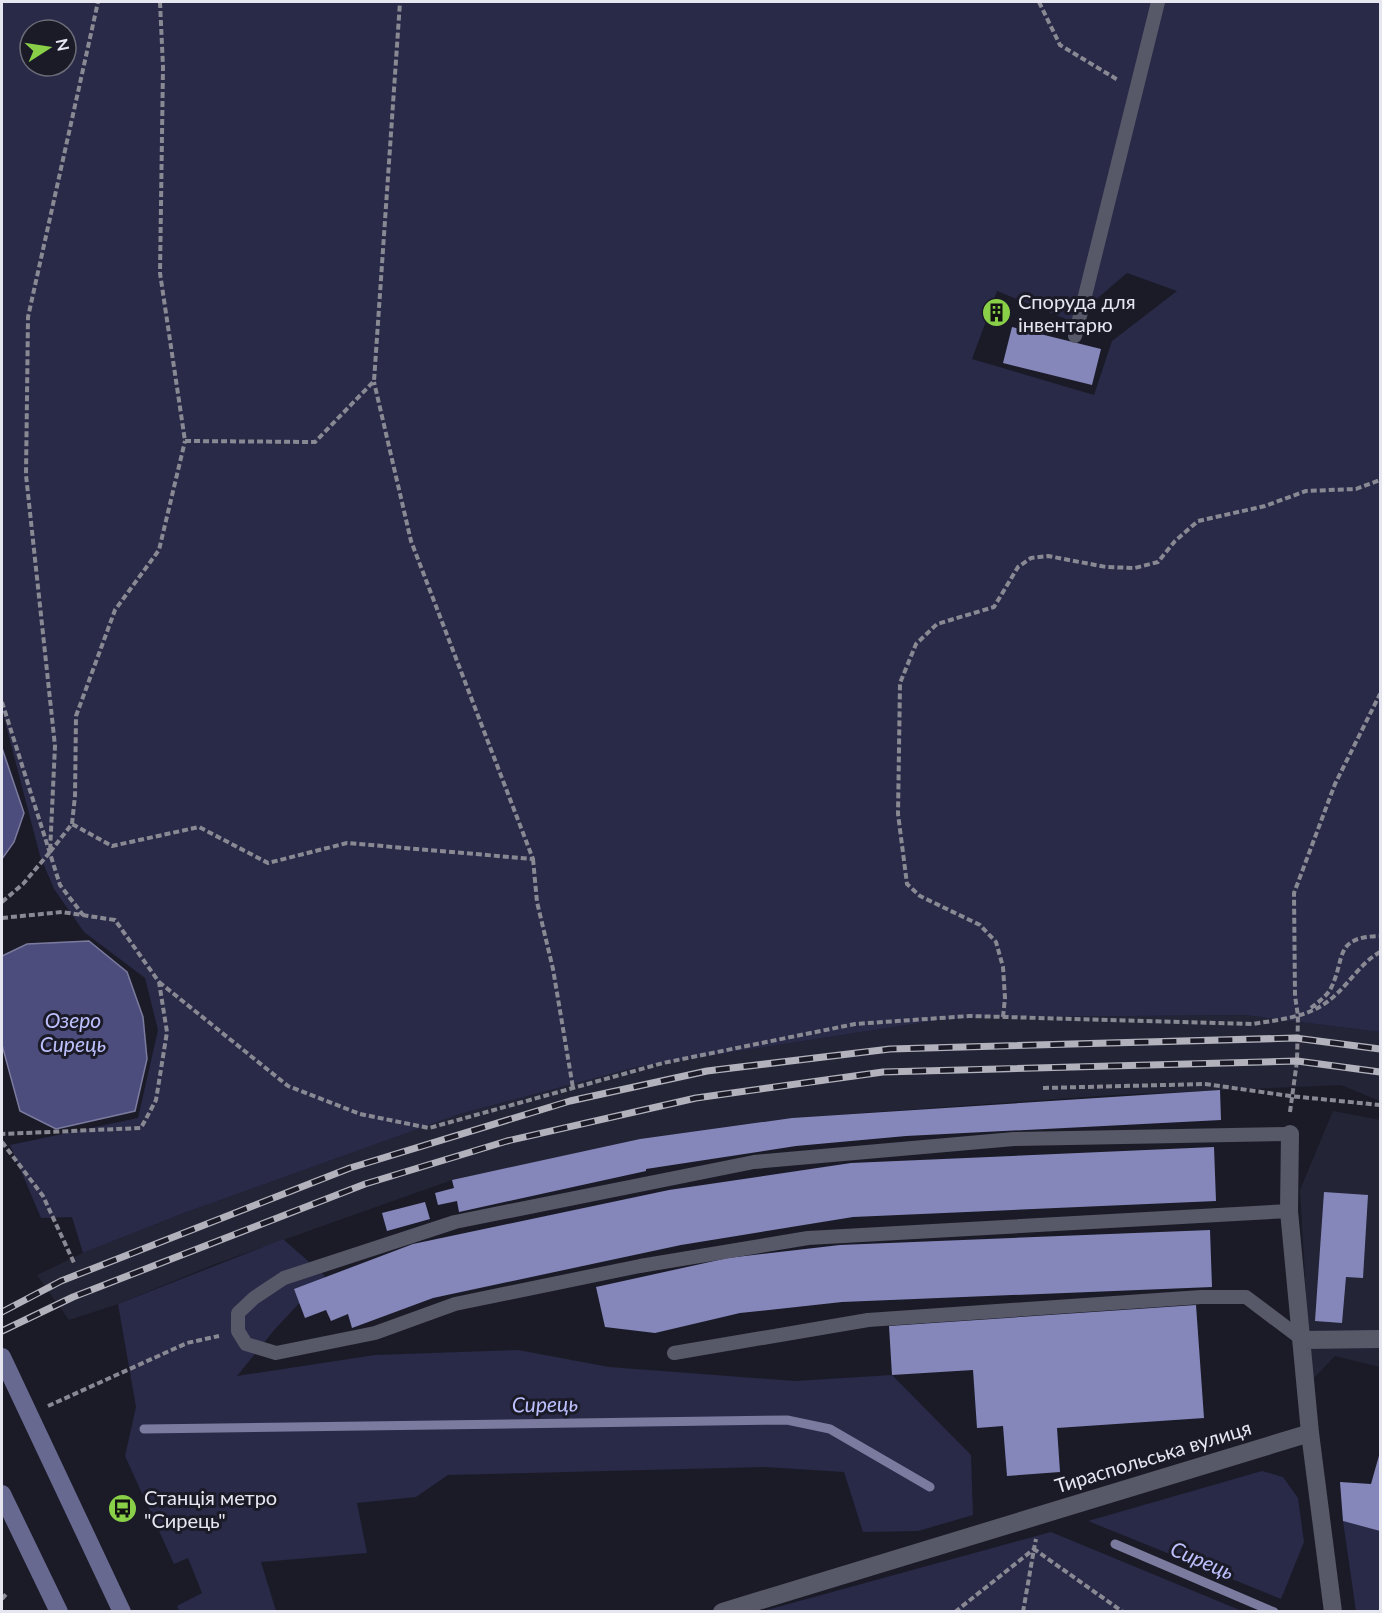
<svg xmlns="http://www.w3.org/2000/svg" width="1382" height="1613" viewBox="0 0 1382 1613" font-family="Lato,sans-serif">
<rect width="100%" height="100%" fill="#1b1b28"/>
<!-- built -->
<path fill="#232436" d="M1245,1015L1380,1032V1101L1341,1085L1112,1095L792,1118L640,1139L452,1180L215,1264L118,1304L69,1320L37,1275L83,1253L184,1213L460,1114L637,1067L939,1020L1003,1017Z
M1333,1111L1380,1120V1367L1335,1356L1311,1381L1300,1190Z"/>
<!-- green -->
<path fill="#292948" fill-rule="evenodd" d="M2,2H1380V1032L1245,1015L1003,1017L939,1020L637,1067L460,1114L184,1213L83,1253L72,1217L41,1218L10,1145L138,1118L158,1030L145,978L84,932L54,889L40,856L2,710ZM30,30H66V66H30ZM1127,273L1177,291L1112,341L1094,395L972,359L997,291L1071,321Z
M283,1239L325,1276L275,1329L237,1376L375,1355L518,1350L609,1367L795,1381L892,1375L971,1455L973,1515L918,1531L863,1532L844,1472L765,1467L448,1475L416,1497L357,1503L367,1553L261,1562L276,1611H179L177,1606L202,1593L188,1558L174,1564L125,1456L136,1407L118,1304Z
M1262,1471L1283,1477L1298,1498L1304,1542L1281,1599L1088,1521Z
M1343,1521L1380,1531V1611H1356Z
M1051,1532L1242,1611H763Z"/>
<!-- water -->
<path fill="#4d4d7d" stroke="#7b7b9f" stroke-width="1.5" d="M2,748L24,813L14,842L2,859Z
M89,941L127,972L143,1017L147,1059L135,1111L56,1129L20,1111L2,1045V956L27,944Z"/>
<g fill="none" stroke-linecap="round" stroke-linejoin="round">
<!-- stream -->
<path stroke="#7b7b9f" stroke-width="9" d="M144,1429L787,1420L830,1429L930,1487
M1115,1544L1274,1612"/>
</g>
<!-- building -->
<path fill="#8587bb" d="M993,302L1007,306L1001,324L986,320Z
M1012,327L1101,349L1092,385L1003,363Z
M1220,1090L1221,1120L906,1136L796,1146L646,1169V1171L459,1212L457,1201L438,1205L435,1193L454,1188L452,1180L640,1139L792,1118Z
M1214,1147L1216,1201L853,1217L681,1245L433,1298L352,1328L348,1314L331,1321L326,1310L305,1318L294,1289L413,1244L669,1190L851,1163Z
M1324,1192L1368,1195L1363,1278L1346,1277L1342,1323L1315,1321Z
M425,1202L430,1219L387,1231L382,1213Z
M1210,1230L1212,1287L842,1302L740,1313L655,1333L605,1327L596,1287L728,1258L840,1245Z
M1196,1305L1204,1418L1057,1428L1060,1472L1007,1476L1003,1426L977,1428L973,1370L892,1375L889,1326Z
M1380,1452V1531L1343,1521L1340,1482L1371,1484Z"/>
<g fill="none" stroke-linecap="round" stroke-linejoin="round">
<!-- path -->
<path stroke="#898994" stroke-width="4" stroke-dasharray="6 3" stroke-linecap="butt" d="M160,2L163,67L160,273L185,441L315,442L374,381L400,2
M1039,2L1060,45L1118,80
M2,702L60,885L83,915
M72,824L75,796L76,716L115,610L159,550L185,441
M50,852L72,824L112,846L199,827L268,863L347,843L533,859L411,541L374,382
M533,859L537,902L553,969L573,1088
M2,902L23,884L50,852L55,746L26,475L28,317L98,2
M2,918L62,912L115,920L159,982L167,1032L156,1100L141,1128L2,1134
M159,982L288,1086L360,1114L429,1128L663,1063L855,1024L969,1016L1253,1024C1276,1020 1301,1018 1321,1006C1345,992 1357,965 1380,952
M1311,1008C1317,1003 1328,995 1331,988C1346,958 1333,937 1380,936
M1003,1017L1005,998L1003,967L996,942L980,925L920,896L907,884L898,814L900,683L916,644L937,624L994,607L1018,567L1031,558L1048,556L1106,567L1135,568L1158,562L1175,541L1198,521L1265,506L1306,491L1356,489L1380,480
M1043,1088L1205,1084L1290,1096L1380,1105
M1290,1112L1297,1061L1298,1016L1295,996L1294,893L1335,784L1380,694
M2,1142L43,1196L75,1265
M48,1406L187,1343L219,1336
M2,1599L7,1593
M955,1612L1034,1549L1036,1539
M1023,1612L1034,1549L1123,1612"/>
<!-- service -->
<path stroke="#585968" stroke-width="14" d="M1075,336L1158,2
M1289,1211L808,1238L640,1266L455,1304L375,1333L276,1353L246,1344L238,1331V1313L254,1298L284,1278L455,1222L754,1162L1014,1139L1290,1134
M674,1353L868,1320L1201,1297H1246L1303,1340"/>
<!-- minor -->
<path stroke="#585968" stroke-width="18" d="M1290,1134L1289,1211L1310,1433L1333,1612
M1303,1340L1380,1339
M722,1612L1310,1433"/>
<!-- secondary -->
<path stroke="#686991" stroke-width="18" d="M2,1357L122,1612
M2,1494L59,1612"/>
<defs>
<path id="rail" d="M2,1312L61,1281L350,1168L570,1101L707,1071L890,1049L1295,1038L1380,1049
M2,1331L73,1297L365,1184L507,1141L696,1098L883,1072L1297,1061L1380,1072"/>
</defs>
<!-- rail casing -->
<use href="#rail" stroke="#b1b2bc" stroke-width="7"/>
<!-- rail -->
<use href="#rail" stroke="#1b1b28" stroke-width="4.5" stroke-dasharray="14" stroke-linecap="butt"/>
</g>
<!-- icons -->
<defs>
<symbol id="building-disc" viewBox="-11 -11 22 22"><circle r="9.5" fill="#89cf48" stroke="#1b1b28"/><path d="M-4-6H4V6H1V3H-1V6H-4ZM-2.5-4.3h1.7v1.8h-1.7ZM.8-4.3h1.7v1.8H.8ZM-2.5-1h1.7V.8h-1.7ZM.8-1h1.7V.8H.8Z" fill="#111"/></symbol>
<symbol id="bus-disc" viewBox="-11 -11 22 22"><circle r="9.5" fill="#89cf48" stroke="#1b1b28"/><path d="M-5-6H5V4H4V6H2V4H-2V6H-4V4H-5ZM-3.5-4V0h7V-4ZM-3.5 1.2v1.5H-2V1.2ZM2 1.2v1.5H3.5V1.2Z" fill="#111"/></symbol>
</defs>
<g fill-rule="evenodd">
<use href="#building-disc" x="980" y="296" width="33" height="33"/>
<use href="#bus-disc" x="106" y="1492" width="33" height="33"/>
</g>
<g text-anchor="middle" stroke-width="6" stroke-linejoin="round" paint-order="stroke">
<!-- poi labels -->
<g font-size="20" fill="#e5e6ef" stroke="#1b1b28" text-anchor="start">
<text x="1018" y="309">Споруда для<tspan x="1018" dy="23">інвентарю</tspan></text>
<text x="144" y="1505">Станція метро<tspan x="144" dy="23">"Сирець"</tspan></text>
</g>
<!-- street labels -->
<g font-size="20" fill="#e5e6ef" stroke="#1b1b28">
<text transform="translate(1153 1457) rotate(-17)" y="7">Тираспольська вулиця</text>
</g>
<!-- water labels -->
<g font-size="21" font-style="italic" fill="#bdc0fd" stroke="#1b1b28">
<text x="73" y="1028">Озеро<tspan x="73" dy="24">Сирець</tspan></text>
<text transform="translate(545 1405) rotate(-1)" y="7">Сирець</text>
<text transform="translate(1202 1561) rotate(23)" y="7">Сирець</text>
</g>
</g>
<!-- border -->
<rect width="1382" height="1613" fill="none" stroke="#e5e6ef" stroke-width="6"/>
<!-- north arrow -->
<g transform="translate(48 48) rotate(78)"><circle r="28" fill="#1b1b28" stroke="#6c6c78" stroke-width="1.5"/>
<path d="M0-4.5L10 22L0 15L-10 22Z" fill="#89cf48"/>
<text y="-9" font-size="16" font-weight="bold" text-anchor="middle" fill="#e5e6ef">N</text>
</g>
</svg>
